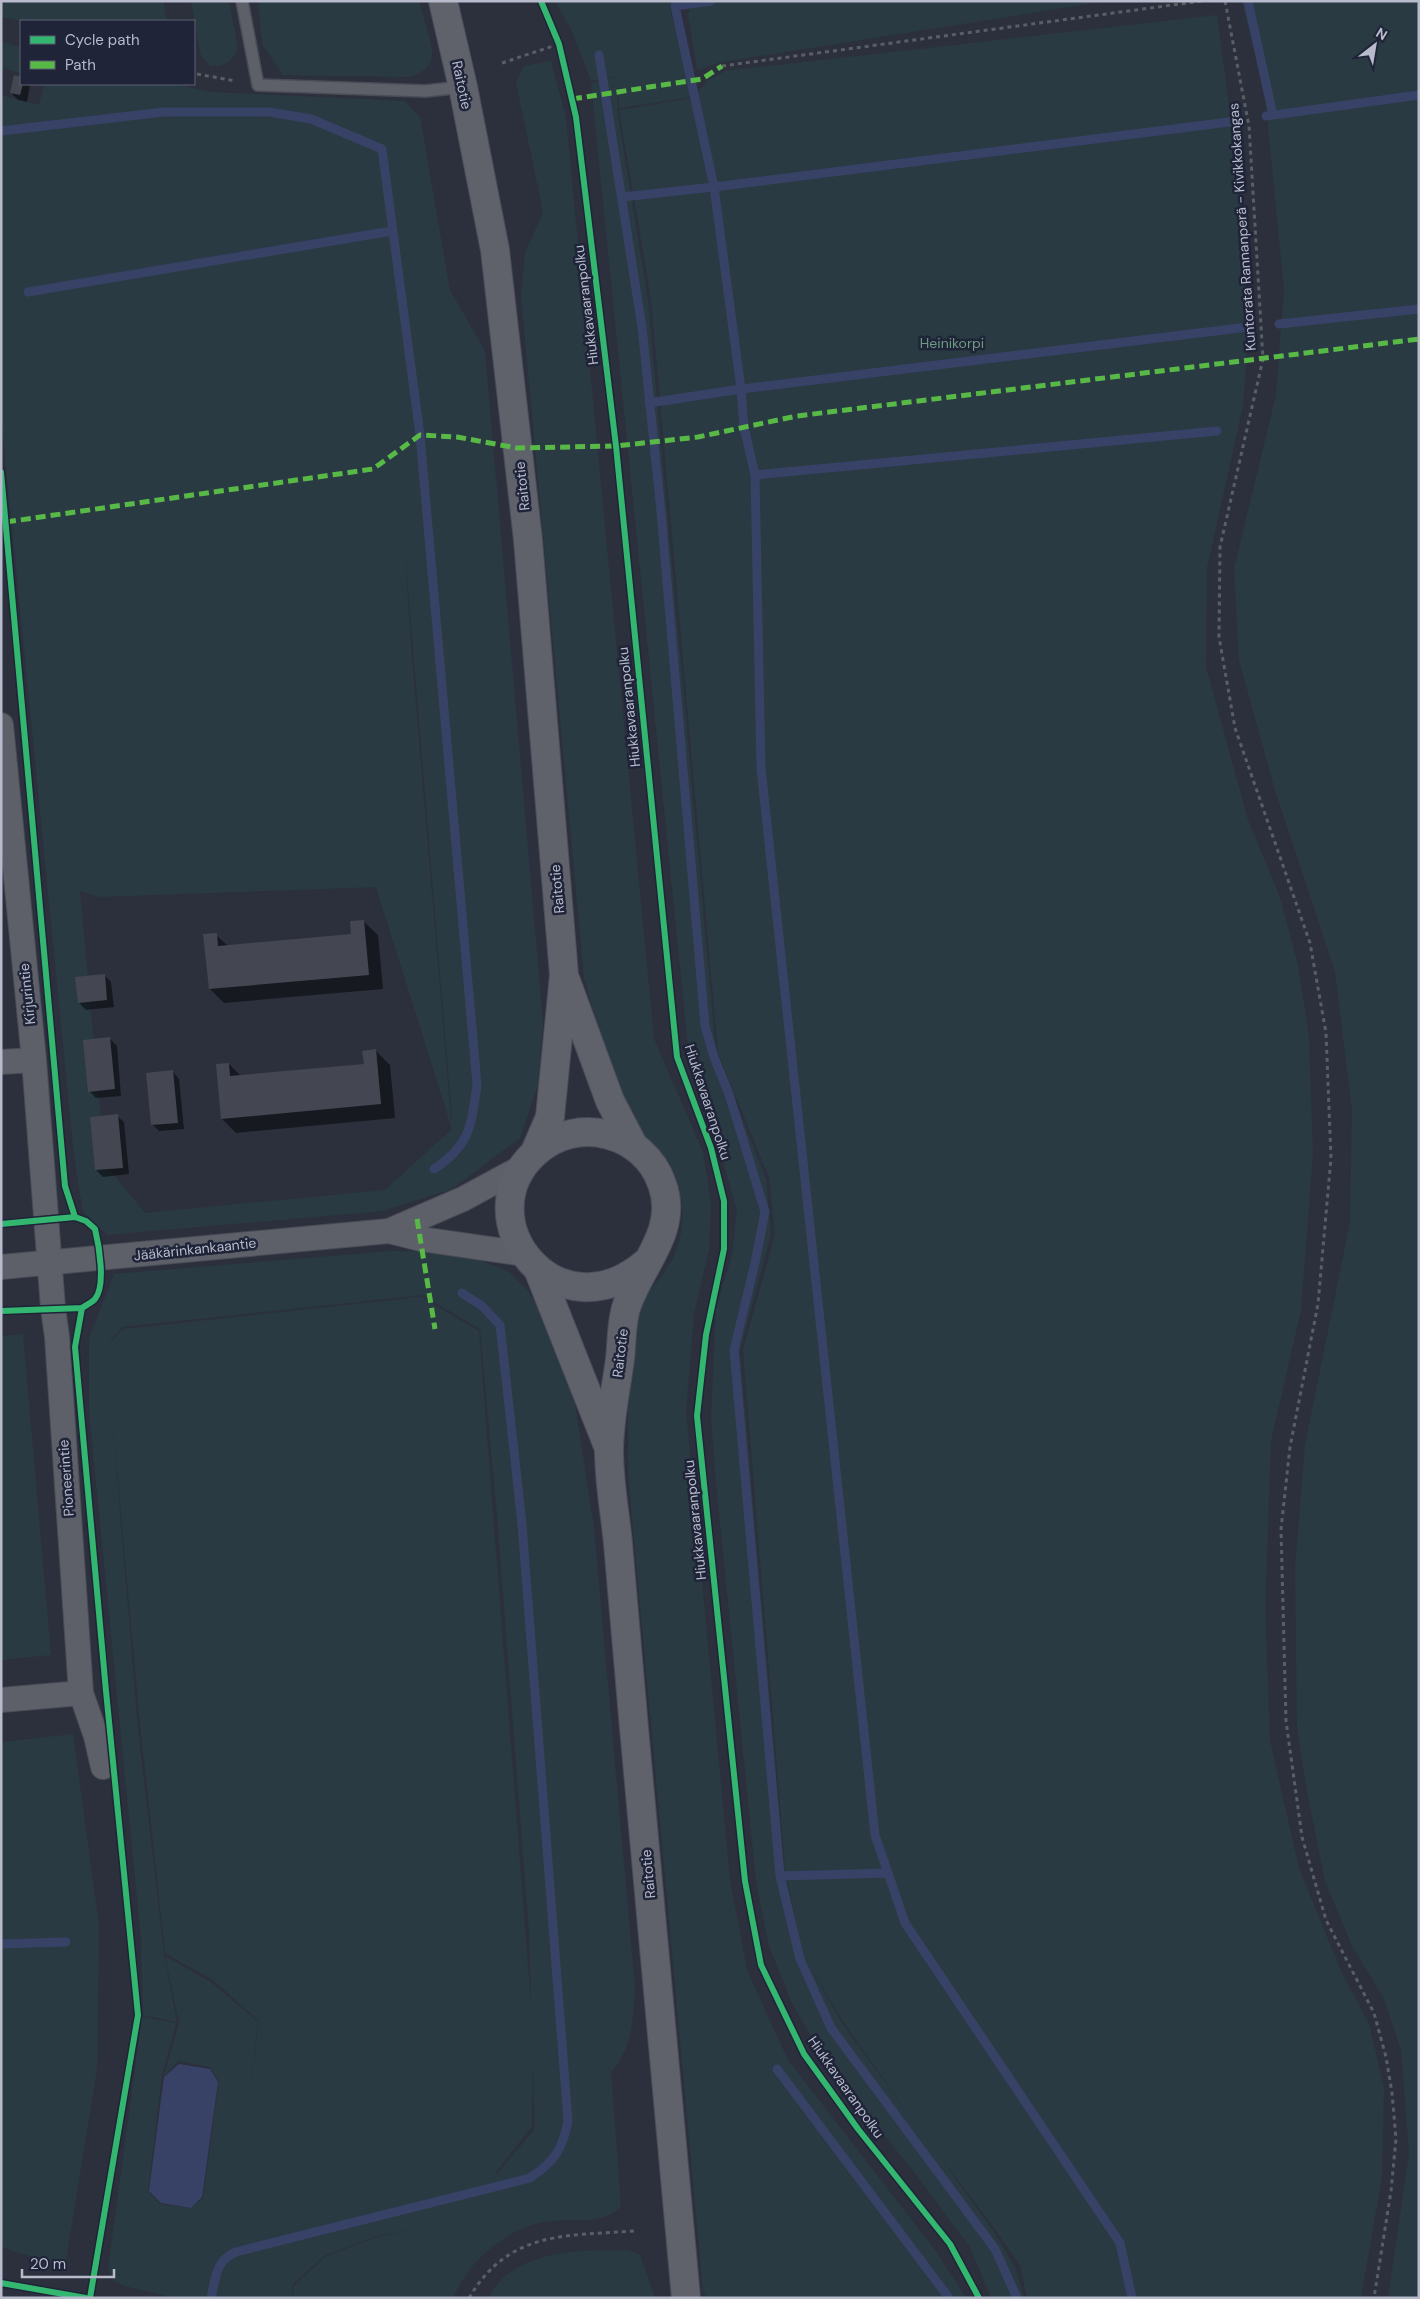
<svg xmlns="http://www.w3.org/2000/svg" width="1420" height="2299" viewBox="0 0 1420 2299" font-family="'DM Sans',sans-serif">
<rect width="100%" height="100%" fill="#2c303d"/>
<!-- green -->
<path fill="#293a43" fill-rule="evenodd" d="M1,1H163L167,21H21L1,17Z
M191,1H229L238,49C230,63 226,66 210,66L201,56Z
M258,1H419C422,13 433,45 432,55C431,68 419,75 408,77L283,75L262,44Z
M555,1H672L670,8L692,97L619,108V84L617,109L648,300L716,1052L766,1179L771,1234L740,1351L784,1865L802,1954L785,1867L743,1350L775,1235L769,1178L718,1053L651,299L619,110L693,98L707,81L725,71L1217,15L1236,157L1250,316L1243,406L1207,568L1206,667L1248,820L1280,897L1298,965L1309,1037L1313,1154L1301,1310L1271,1441L1265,1608L1270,1741L1299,1868L1341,1971L1369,2024L1384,2088L1382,2176L1361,2298H1027L1020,2265L989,2221L934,2149L992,2229L1015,2267L1024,2298H991L970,2247L914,2172L824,2059L792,2003L769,1946L756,1881L715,1473L711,1417L716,1309L732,1255L737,1211L715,1133L689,1056L591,83L620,76L591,81L572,31ZM804,1957L846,2026L912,2119L844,2026Z
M691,1H1108L722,62L697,70L688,16Z
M1242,1H1419V2298H1388L1409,2153L1401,2050L1384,1999L1352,1946L1325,1881L1307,1791L1297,1728L1295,1568L1305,1445L1350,1222L1352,1110L1335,972L1274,787L1239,660L1234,569L1276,395L1284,289L1265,96Z
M1,42L21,47V73L4,68L1,79Z
M551,61L566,118L654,1039L703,1152L711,1202L709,1250L694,1313L686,1411L730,1880L747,1970L788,2060L935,2250L966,2298H707L703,2291L628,1474C629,1420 624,1362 641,1309C646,1293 653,1287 663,1274C678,1255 685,1228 682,1203C680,1183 670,1160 656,1146C651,1142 645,1138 641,1134C634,1125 628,1111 623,1100C605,1062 596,1019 584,978L521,296L525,253L543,212L516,82L524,66Z
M44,84H172L213,92L404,101L420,117L450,290L485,351L543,1023L538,1085L520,1138L452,1189L383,1211L107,1235L83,1212L74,1156L1,416V95L39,105ZM404,540L452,1120H451L412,657ZM376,887L452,1129L385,1190L145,1213L105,1164L80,891L100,897Z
M392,1251L446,1252L479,1260L509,1272L529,1292L546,1323L575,1404L594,1528L635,1988C632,2021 634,2046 611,2072L621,2205C608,2226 571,2218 549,2221C506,2228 470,2259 453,2298H292L294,2286L325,2257L371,2239L414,2228L371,2238L324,2256L293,2284L291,2298H175L124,2286L113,2280L108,2268L142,2017L176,2023L162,2076L148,2191L160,2204L191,2208L203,2198L219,2081L210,2067L179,2061L164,2075L179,2023L165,1956L211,1982L258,2022L249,2102L259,2021L213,1980L165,1953L139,1714L111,1402L138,1729L164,1954L177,2022L143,2015L141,1939L89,1411V1338L114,1274ZM422,1295L480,1329L497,1516L529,1932L531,2005L479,1331L421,1297L123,1329L106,1347L122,1327ZM533,2067L535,2129L497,2174L494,2175L532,2126Z
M23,1334L51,1655L1,1660V1336Z
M73,1734L99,1925L97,2069L65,2267L1,2247V1742Z
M628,2250L640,2255L655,2298H488C492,2292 497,2284 502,2279C536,2248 585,2251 628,2250Z"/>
<!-- water -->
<path fill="#384266" d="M179,2064L210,2069L218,2082L202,2197L191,2208L161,2203L149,2191L164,2077Z"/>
<!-- shadow -->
<path fill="#0007" d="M15,77L21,78V84L30,85L27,102L18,100L11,93Z
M363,921L378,935L383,989L224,1003L210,989L216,935L228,946L353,935Z
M104,975L111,982L114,1007L86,1010L79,1003Z
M110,1039L117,1046L121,1096L96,1098L89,1091Z
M376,1051L390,1065L395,1118L236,1133L222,1119L229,1064L241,1076L365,1065Z
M173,1072L179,1079L184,1129L159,1131L152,1124Z
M117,1116L124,1122L129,1174L103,1177L96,1170L91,1118Z"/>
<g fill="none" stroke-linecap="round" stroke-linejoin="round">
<!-- stream -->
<path stroke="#384266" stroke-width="9" d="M677,1L675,6L714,187L741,389L744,427L755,475L761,768L875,1835L905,1923L1120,2243L1132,2298
M1248,1L1273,115
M675,6L711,1
M599,55L642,327L661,512L705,1026L714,1057L729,1094L765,1212L755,1263L734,1350L780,1876L800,1959L831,2028L995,2249L1017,2298
M1266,116L1419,95
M1,131L164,112H269L311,119L382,149L420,435L477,1085C471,1125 471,1145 434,1169
M622,197L714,187L1229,122
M28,292L392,231
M1279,324L1419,309
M649,403L741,389L1248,327
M755,475L1217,431
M780,1876L888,1873
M1,1944L66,1942
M777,2069L949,2298
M211,2298C216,2277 215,2261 236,2252L530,2178C554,2162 563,2149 568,2121L522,1524L500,1325L482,1306L462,1293"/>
</g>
<!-- building -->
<path fill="#444752" d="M14,75L21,77L23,84L20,95L10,93Z
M364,920L369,975L209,989L203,934L217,933L218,946L351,934L350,921Z
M105,974L107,1000L78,1003L75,977Z
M110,1037L115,1089L88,1092L83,1040Z
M376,1049L381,1104L221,1119L216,1064L229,1063L230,1076L364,1064L362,1051Z
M173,1070L178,1123L151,1125L146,1073Z
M118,1114L123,1168L95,1170L90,1117Z"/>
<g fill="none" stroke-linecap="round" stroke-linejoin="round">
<defs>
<path id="lane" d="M242,1L258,85L425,91L463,87"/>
<path id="street" d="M1,725L34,1060L53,1308L57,1337L81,1693L96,1736L103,1767
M1,1062L34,1060
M389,1231L421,1239L524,1254
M1,1267L389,1231L463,1199L524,1166
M1,1700L81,1693"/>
<path id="primary" d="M443,1L463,87L495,250L528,540L564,975L550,1117L535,1152
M566,981L610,1101L633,1145
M648,1261C558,1341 462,1218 536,1152C577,1115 644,1132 662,1184C679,1230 641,1264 627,1305C621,1321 622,1342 620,1359C616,1389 609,1421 609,1451C609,1482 615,1513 618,1543C623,1605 629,1667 634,1728C652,1918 669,2108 686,2298
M538,1269L608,1446"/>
</defs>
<!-- lane casing -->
<use href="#lane" stroke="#494c55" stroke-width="14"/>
<!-- street casing -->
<use href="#street" stroke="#494c55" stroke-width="26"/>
<!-- primary casing -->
<use href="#primary" stroke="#4a4d59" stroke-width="30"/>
<!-- path -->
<path stroke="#5a5e66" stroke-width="3" stroke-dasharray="4 4" stroke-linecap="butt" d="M1225,1L1249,126L1263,359L1220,547L1219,637L1235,728L1310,943L1326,1033L1331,1158L1318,1304L1290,1447L1281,1529L1286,1721L1302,1837L1326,1920L1374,2013L1386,2057L1392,2093L1396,2139L1391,2191L1374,2298
M502,63L559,44
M722,66L1202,1
M197,74L236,81
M469,2298C509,2230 566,2236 635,2231"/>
<!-- lane -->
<use href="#lane" stroke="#5d6069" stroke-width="11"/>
<!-- street -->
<use href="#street" stroke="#5d6069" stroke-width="24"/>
<!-- primary -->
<use href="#primary" stroke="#5f616b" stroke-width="28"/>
<!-- quiet -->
<path stroke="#58b947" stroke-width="5" stroke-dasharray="10 5" stroke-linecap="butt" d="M572,99L702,79L722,66
M6,522L373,469L420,435L457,437L517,448L616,446L698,437L797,416L1419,339
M417,1219L435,1329"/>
<defs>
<path id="cycleway" d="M541,1L559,44L576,117L616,446L677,1057L711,1148L724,1201V1249L706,1335L697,1416L745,1881L761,1965L804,2054L858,2129L950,2244L979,2298
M1,472L65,1186L75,1217L86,1221L95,1229C99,1245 106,1286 95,1299C93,1302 86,1305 82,1308L75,1347L106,1691L138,2015L90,2298
M1,1224L75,1217
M1,1311L82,1308
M1,2283L86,2298"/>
</defs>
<!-- cycleway casing -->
<use href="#cycleway" stroke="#1f2438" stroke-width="9"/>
<!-- cycleway -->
<use href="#cycleway" stroke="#33b770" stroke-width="6"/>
</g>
<g text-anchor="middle" stroke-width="5" stroke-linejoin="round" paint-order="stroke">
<!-- street labels -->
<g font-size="14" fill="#b7bbcc" stroke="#1f2438">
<text transform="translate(462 85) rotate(78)" y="5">Raitotie</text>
<text transform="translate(1242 227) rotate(-94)" y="5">Kuntorata Rannanperä - Kivikkokangas</text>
<text transform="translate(586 305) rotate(-97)" y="5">Hiukkavaaranpolku</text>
<text transform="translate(522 486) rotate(-96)" y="5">Raitotie</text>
<text transform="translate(629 707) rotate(-96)" y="5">Hiukkavaaranpolku</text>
<text transform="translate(557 889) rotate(-95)" y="5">Raitotie</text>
<text transform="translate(27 994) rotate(-96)" y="5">Kirjurintie</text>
<text transform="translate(708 1102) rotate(72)" y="5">Hiukkavaaranpolku</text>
<text transform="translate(195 1249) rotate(-6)" y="5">Jääkärinkankaantie</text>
<text transform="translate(620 1353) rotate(-83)" y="5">Raitotie</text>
<text transform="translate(66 1478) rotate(-94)" y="5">Pioneerintie</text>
<text transform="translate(695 1520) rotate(-96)" y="5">Hiukkavaaranpolku</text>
<text transform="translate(648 1874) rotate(-95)" y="5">Raitotie</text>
<text transform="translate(846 2087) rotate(55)" y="5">Hiukkavaaranpolku</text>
</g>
<!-- park labels -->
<g font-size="14" fill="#6d9e82" stroke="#1f2438">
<text x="952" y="348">Heinikorpi</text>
</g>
</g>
<!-- border -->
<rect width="1420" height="2299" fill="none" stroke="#b7bbcc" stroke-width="5"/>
<!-- legend -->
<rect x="20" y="20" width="175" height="65" fill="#1f2438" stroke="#5c6073"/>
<rect x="30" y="36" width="25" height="8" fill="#33b770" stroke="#5c6073"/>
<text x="65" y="45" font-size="15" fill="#b7bbcc">Cycle path</text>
<rect x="30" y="61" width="25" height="8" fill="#58b947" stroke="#5c6073"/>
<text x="65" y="70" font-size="15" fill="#b7bbcc">Path</text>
<!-- north arrow -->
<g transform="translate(1375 45) rotate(31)" stroke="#1f2438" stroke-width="4" paint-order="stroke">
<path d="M0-4L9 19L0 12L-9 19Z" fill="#b7bbcc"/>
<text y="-8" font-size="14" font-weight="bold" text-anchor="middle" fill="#b7bbcc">N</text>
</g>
<!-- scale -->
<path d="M22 2269v8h92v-8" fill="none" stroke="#b7bbcc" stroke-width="2.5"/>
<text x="30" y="2269" font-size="15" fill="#b7bbcc" stroke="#1f2438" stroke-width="4" paint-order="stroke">20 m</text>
</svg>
